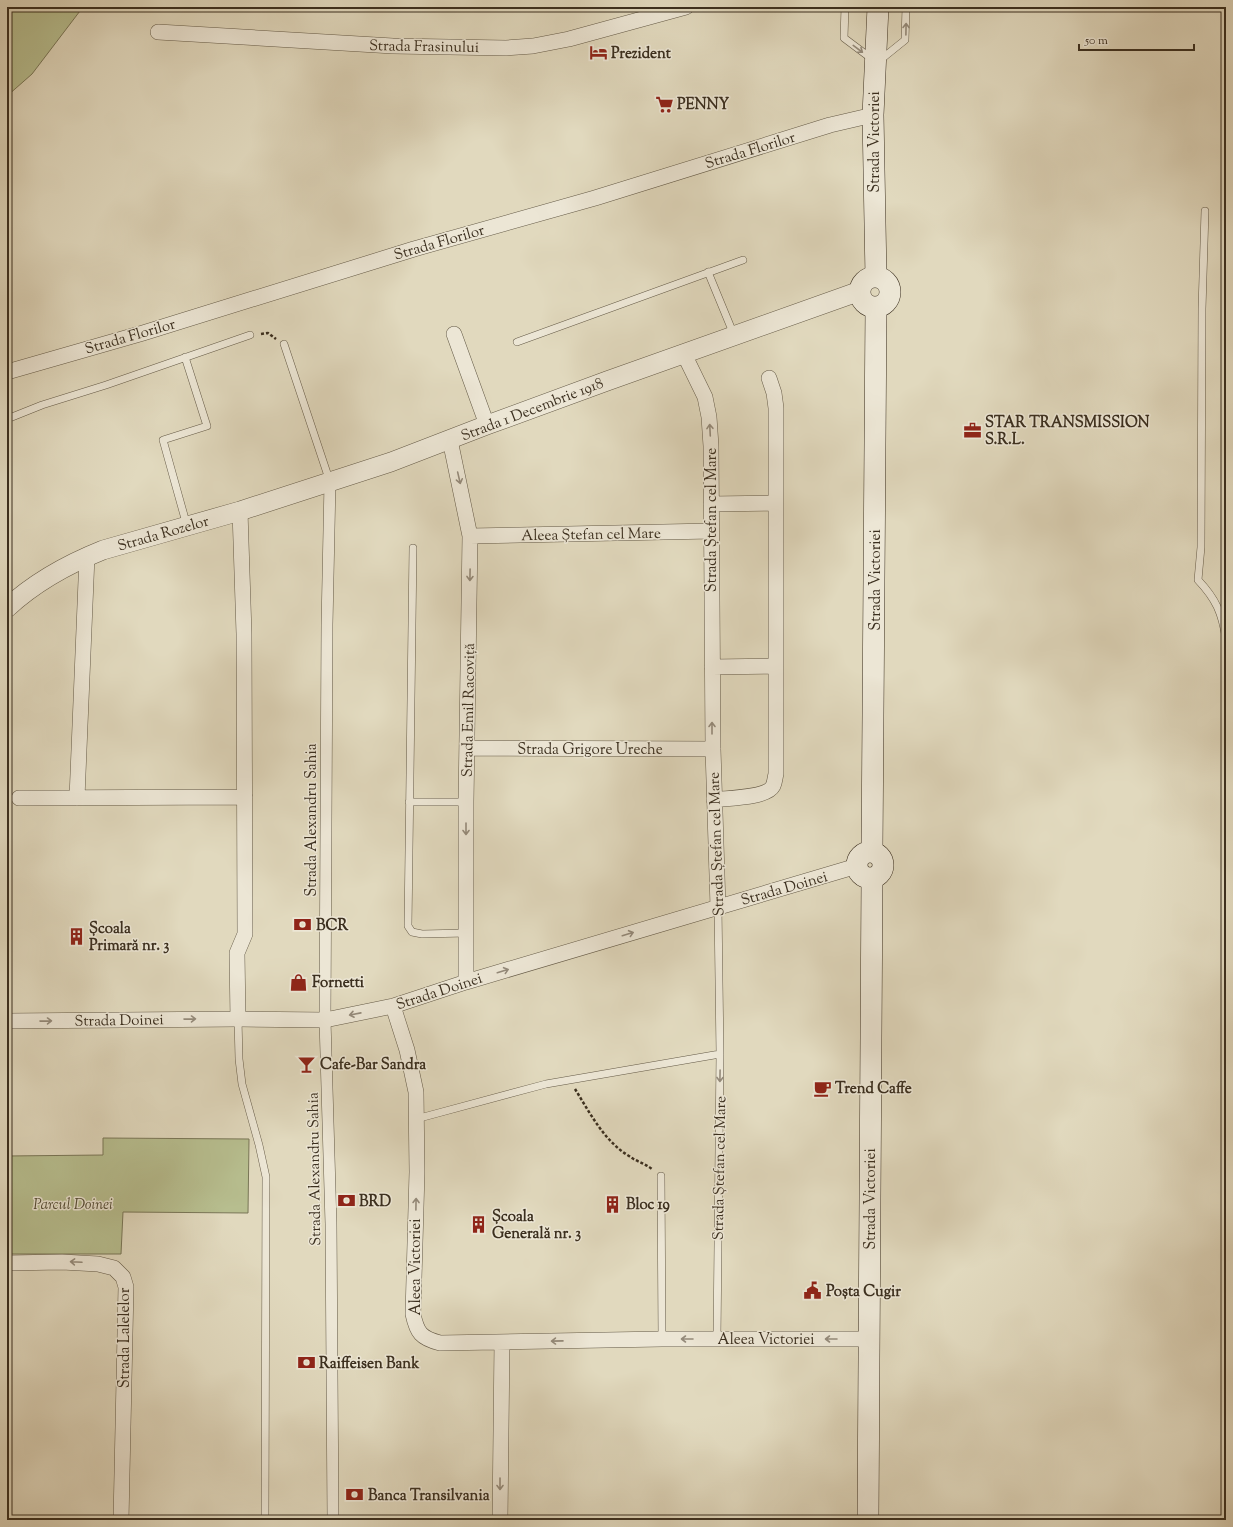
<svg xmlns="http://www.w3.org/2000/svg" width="1233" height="1527" viewBox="0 0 1233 1527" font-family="'Sorts Mill Goudy',serif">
<rect width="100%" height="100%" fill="#e1d9be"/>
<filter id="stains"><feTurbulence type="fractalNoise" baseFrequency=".005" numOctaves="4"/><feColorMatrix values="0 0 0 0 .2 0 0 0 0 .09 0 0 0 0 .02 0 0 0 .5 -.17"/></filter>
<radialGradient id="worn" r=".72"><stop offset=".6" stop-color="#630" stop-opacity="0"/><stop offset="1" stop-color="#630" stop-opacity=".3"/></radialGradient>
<!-- green -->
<path fill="#b7be8f" stroke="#797657" d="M7,7H83L32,74L7,96Z
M103,1138L249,1139L248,1213L123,1212L121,1254H7V1156L103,1155Z"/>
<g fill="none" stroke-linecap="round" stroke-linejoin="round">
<defs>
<path id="service" d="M845,7L844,38L872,59
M879,61L905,40L906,7
M1205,211L1202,309L1201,547L1198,580C1216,599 1222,613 1226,639
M708,272L734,335
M517,342L743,260
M284,344L330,482
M185,357L207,426L163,440L187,526
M7,419L42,405L106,385L250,335
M413,548L408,926L412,932L422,934L466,933
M409,802H466
M238,1019L239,1059L242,1084L259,1145L266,1177L265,1520
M416,1119L546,1084L720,1054
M661,1176L662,1339
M717,1339L720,1054L718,907"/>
<path id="pedestrian" d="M330,482L327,625L325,1020L331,1224L333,1520"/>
<path id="minor" d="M158,32L393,46L506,48L533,46L569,39L686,7
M454,334L487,425
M684,354L705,397L709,417L711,446L713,749L718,907
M7,372L143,333L414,249L595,198L830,125L873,115
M450,440L470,536L466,802V982
M711,504L776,503
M470,536L711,531
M712,667L776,666
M467,748L713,749
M19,798L245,797
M77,798L87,556
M714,800C727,798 767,798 773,786C775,782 775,777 776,774V408L774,393L769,378
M393,1006L407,1050L416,1092L417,1172L413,1314C417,1333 421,1338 440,1343L662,1339H870
M238,1019L237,953L245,934L244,634L240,511
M7,1021L238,1019L325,1020L393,1006L466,982L857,866
M7,1263L62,1262L98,1264L114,1268L123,1277L126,1287L121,1520
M500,1520L502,1342"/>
<path id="tertiary" d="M7,608C35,582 68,564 103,550L240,511L391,462L487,425L607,381L860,291"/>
<path id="secondary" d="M860 292a15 15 0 1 1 30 0a15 15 0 1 1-30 0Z
M876,277L873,115L878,7
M872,852L876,308
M857 865a13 13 0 1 1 26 0a13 13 0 1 1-26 0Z
M868,1520L872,878"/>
</defs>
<!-- service casing -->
<use href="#service" stroke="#645a47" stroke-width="8"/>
<!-- pedestrian casing -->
<use href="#pedestrian" stroke="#645a47" stroke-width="12"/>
<!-- minor casing -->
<use href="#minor" stroke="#645a47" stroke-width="16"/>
<!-- tertiary casing -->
<use href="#tertiary" stroke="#645a47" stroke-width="20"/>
<!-- secondary casing -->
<use href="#secondary" stroke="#3b2f1f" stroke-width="22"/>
<!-- path -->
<path stroke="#3b2f1f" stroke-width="2.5" stroke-dasharray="3 2" stroke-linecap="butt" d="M261,334L268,333L276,339
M575,1089C590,1113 604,1141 629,1156C637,1162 645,1163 653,1170"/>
<!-- service -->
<use href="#service" stroke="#ece6d5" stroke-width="7"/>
<!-- pedestrian -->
<use href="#pedestrian" stroke="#ece6d5" stroke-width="11"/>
<!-- minor -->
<use href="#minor" stroke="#ece6d5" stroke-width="15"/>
<!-- tertiary -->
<use href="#tertiary" stroke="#ece6d5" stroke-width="19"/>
<!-- secondary -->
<use href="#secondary" stroke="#ece6d5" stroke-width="21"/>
</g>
<!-- one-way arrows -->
<defs><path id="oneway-shaft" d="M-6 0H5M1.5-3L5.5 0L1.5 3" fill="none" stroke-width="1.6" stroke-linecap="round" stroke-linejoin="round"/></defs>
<g stroke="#948a7a">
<use href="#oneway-shaft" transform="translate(906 29) rotate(-89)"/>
<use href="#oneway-shaft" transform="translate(858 49) rotate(37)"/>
<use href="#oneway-shaft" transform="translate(710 430) rotate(-93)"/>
<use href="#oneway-shaft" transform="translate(459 478) rotate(77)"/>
<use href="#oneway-shaft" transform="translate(470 575) rotate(91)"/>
<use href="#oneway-shaft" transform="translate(712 728) rotate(-90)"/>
<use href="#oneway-shaft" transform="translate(466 829) rotate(90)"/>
<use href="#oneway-shaft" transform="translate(628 934) rotate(-17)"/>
<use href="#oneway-shaft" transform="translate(503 971) rotate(-17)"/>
<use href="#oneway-shaft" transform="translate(355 1014) rotate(169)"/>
<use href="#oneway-shaft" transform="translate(190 1019) rotate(-1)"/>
<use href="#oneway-shaft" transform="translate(46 1021) rotate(-1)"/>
<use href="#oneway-shaft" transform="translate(720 1076) rotate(91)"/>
<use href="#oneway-shaft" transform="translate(416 1204) rotate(-89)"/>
<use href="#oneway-shaft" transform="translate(76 1262) rotate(-177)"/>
<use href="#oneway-shaft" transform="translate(687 1339) rotate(-180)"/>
<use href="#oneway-shaft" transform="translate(831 1339) rotate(180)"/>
<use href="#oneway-shaft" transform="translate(557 1341) rotate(179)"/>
<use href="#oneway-shaft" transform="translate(500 1484) rotate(90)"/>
</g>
<!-- icons -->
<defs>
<symbol id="hotel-bare" viewBox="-9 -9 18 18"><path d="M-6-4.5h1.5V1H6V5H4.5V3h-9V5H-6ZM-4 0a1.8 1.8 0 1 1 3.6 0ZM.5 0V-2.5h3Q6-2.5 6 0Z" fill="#8f2418" stroke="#ece6d5" stroke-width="2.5" paint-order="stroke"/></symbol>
<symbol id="supermarket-bare" viewBox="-9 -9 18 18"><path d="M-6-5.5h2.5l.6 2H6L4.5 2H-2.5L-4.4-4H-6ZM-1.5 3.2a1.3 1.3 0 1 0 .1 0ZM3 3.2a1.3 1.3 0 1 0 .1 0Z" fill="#8f2418" stroke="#ece6d5" stroke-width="2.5" paint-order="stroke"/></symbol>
<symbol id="office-bare" viewBox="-9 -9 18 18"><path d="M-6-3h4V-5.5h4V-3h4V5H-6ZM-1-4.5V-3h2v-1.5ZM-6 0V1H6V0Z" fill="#8f2418" stroke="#ece6d5" stroke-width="2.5" paint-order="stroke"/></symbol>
<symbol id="bank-bare" viewBox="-9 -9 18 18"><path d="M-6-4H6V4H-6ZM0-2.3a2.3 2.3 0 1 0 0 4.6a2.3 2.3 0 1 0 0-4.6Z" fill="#8f2418" stroke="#ece6d5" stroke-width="2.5" paint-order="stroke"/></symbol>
<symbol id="building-bare" viewBox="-9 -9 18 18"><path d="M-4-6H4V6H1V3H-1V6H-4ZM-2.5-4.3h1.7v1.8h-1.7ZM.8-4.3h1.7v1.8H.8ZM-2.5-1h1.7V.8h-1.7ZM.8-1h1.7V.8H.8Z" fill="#8f2418" stroke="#ece6d5" stroke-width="2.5" paint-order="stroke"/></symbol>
<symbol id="shop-bare" viewBox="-9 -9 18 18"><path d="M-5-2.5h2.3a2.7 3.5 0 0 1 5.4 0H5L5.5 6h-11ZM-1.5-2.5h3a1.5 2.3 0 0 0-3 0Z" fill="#8f2418" stroke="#ece6d5" stroke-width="2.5" paint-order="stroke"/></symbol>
<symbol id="bar-bare" viewBox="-9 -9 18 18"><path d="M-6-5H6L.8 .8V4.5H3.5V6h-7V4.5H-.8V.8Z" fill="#8f2418" stroke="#ece6d5" stroke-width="2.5" paint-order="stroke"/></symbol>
<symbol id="cafe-bare" viewBox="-9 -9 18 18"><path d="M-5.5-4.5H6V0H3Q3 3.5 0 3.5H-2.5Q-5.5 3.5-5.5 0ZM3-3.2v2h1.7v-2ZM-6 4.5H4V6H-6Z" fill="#8f2418" stroke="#ece6d5" stroke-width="2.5" paint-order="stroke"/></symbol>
<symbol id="civic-bare" viewBox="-9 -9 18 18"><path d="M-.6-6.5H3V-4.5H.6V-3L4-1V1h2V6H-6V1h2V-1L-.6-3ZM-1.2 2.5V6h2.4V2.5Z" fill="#8f2418" stroke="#ece6d5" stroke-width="2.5" paint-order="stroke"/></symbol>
</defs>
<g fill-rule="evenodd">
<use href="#hotel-bare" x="586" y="40" width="25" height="25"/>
<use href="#supermarket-bare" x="652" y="92" width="25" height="25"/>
<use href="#office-bare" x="960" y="418" width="25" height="25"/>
<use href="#bank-bare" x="290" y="912" width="25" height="25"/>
<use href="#building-bare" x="64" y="924" width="25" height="25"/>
<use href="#shop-bare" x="286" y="970" width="25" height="25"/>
<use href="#bar-bare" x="294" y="1052" width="25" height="25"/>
<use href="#cafe-bare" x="810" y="1076" width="25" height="25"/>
<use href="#bank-bare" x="334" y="1188" width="25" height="25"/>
<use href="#building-bare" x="600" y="1192" width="25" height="25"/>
<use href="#building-bare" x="466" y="1212" width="25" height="25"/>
<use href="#civic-bare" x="800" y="1278" width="25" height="25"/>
<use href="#bank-bare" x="294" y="1350" width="25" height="25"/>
<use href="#bank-bare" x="342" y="1482" width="25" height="25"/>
</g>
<g text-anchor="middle" stroke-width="3" stroke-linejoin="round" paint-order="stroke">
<!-- street labels -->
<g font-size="15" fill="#3b2f1f" stroke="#ece6d5">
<text transform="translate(424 46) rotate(1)" y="5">Strada Frasinului</text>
<text transform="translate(874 142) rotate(-90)" y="5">Strada Victoriei</text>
<text transform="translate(750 150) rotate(-17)" y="5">Strada Florilor</text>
<text transform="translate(439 242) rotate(-16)" y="5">Strada Florilor</text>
<text transform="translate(130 336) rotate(-16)" y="5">Strada Florilor</text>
<text transform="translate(532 409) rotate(-21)" y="5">Strada 1 Decembrie 1918</text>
<text transform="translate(711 520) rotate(-90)" y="5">Strada Ștefan cel Mare</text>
<text transform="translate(163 533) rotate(-16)" y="5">Strada Rozelor</text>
<text transform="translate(591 534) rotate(-1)" y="5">Aleea Ștefan cel Mare</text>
<text transform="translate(875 580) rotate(-90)" y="5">Strada Victoriei</text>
<text transform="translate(468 710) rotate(-89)" y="5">Strada Emil Racoviță</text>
<text x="590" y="754">Strada Grigore Ureche</text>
<text transform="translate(311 820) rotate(-90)" y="5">Strada Alexandru Sahia</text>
<text transform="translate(716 844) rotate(-92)" y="5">Strada Ștefan cel Mare</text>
<text transform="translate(784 888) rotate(-16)" y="5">Strada Doinei</text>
<text transform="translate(439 991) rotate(-18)" y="5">Strada Doinei</text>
<text transform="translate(119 1020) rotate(-1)" y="5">Strada Doinei</text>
<text transform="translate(719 1168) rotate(-89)" y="5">Strada Ștefan cel Mare</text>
<text transform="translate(314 1169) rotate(-91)" y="5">Strada Alexandru Sahia</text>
<text transform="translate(870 1199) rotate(-90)" y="5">Strada Victoriei</text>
<text transform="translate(415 1267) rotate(-90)" y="5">Aleea Victoriei</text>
<text transform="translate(124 1338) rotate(-90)" y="5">Strada Lalelelor</text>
<text x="766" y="1344">Aleea Victoriei</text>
</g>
<!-- poi labels -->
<g font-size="15" font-weight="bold" fill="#3b2f1f" stroke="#ece6d5" text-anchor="start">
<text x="611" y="58">Prezident</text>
<text x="677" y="109">PENNY</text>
<text x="985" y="427">STAR TRANSMISSION<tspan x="985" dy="17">S.R.L.</tspan></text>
<text x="316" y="930">BCR</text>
<text x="89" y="933">Școala<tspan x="89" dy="17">Primară nr. 3</tspan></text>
<text x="312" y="987">Fornetti</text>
<text x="320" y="1069">Cafe-Bar Sandra</text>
<text x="835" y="1093">Trend Caffe</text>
<text x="359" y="1206">BRD</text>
<text x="626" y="1209">Bloc 19</text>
<text x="492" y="1221">Școala<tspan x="492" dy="17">Generală nr. 3</tspan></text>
<text x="826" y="1296">Poșta Cugir</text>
<text x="319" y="1368">Raiffeisen Bank</text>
<text x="368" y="1500">Banca Transilvania</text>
</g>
<!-- park labels -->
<g font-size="15" font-style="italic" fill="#544c35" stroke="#ece6d5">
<text x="73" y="1209">Parcul Doinei</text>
</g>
</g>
<!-- margin -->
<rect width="1233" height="1527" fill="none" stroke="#e1d9be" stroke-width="24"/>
<rect x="8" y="8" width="1217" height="1511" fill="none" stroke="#3b2f1f" stroke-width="2"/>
<rect x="12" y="12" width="1209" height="1503" fill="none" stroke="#3b2f1f"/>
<!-- scale -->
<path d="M1079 44v6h115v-6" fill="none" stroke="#3b2f1f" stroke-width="2"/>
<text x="1085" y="44" font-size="12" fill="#3b2f1f" stroke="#ece6d5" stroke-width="3" paint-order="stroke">50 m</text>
<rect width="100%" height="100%" filter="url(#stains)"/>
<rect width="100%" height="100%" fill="url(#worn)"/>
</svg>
